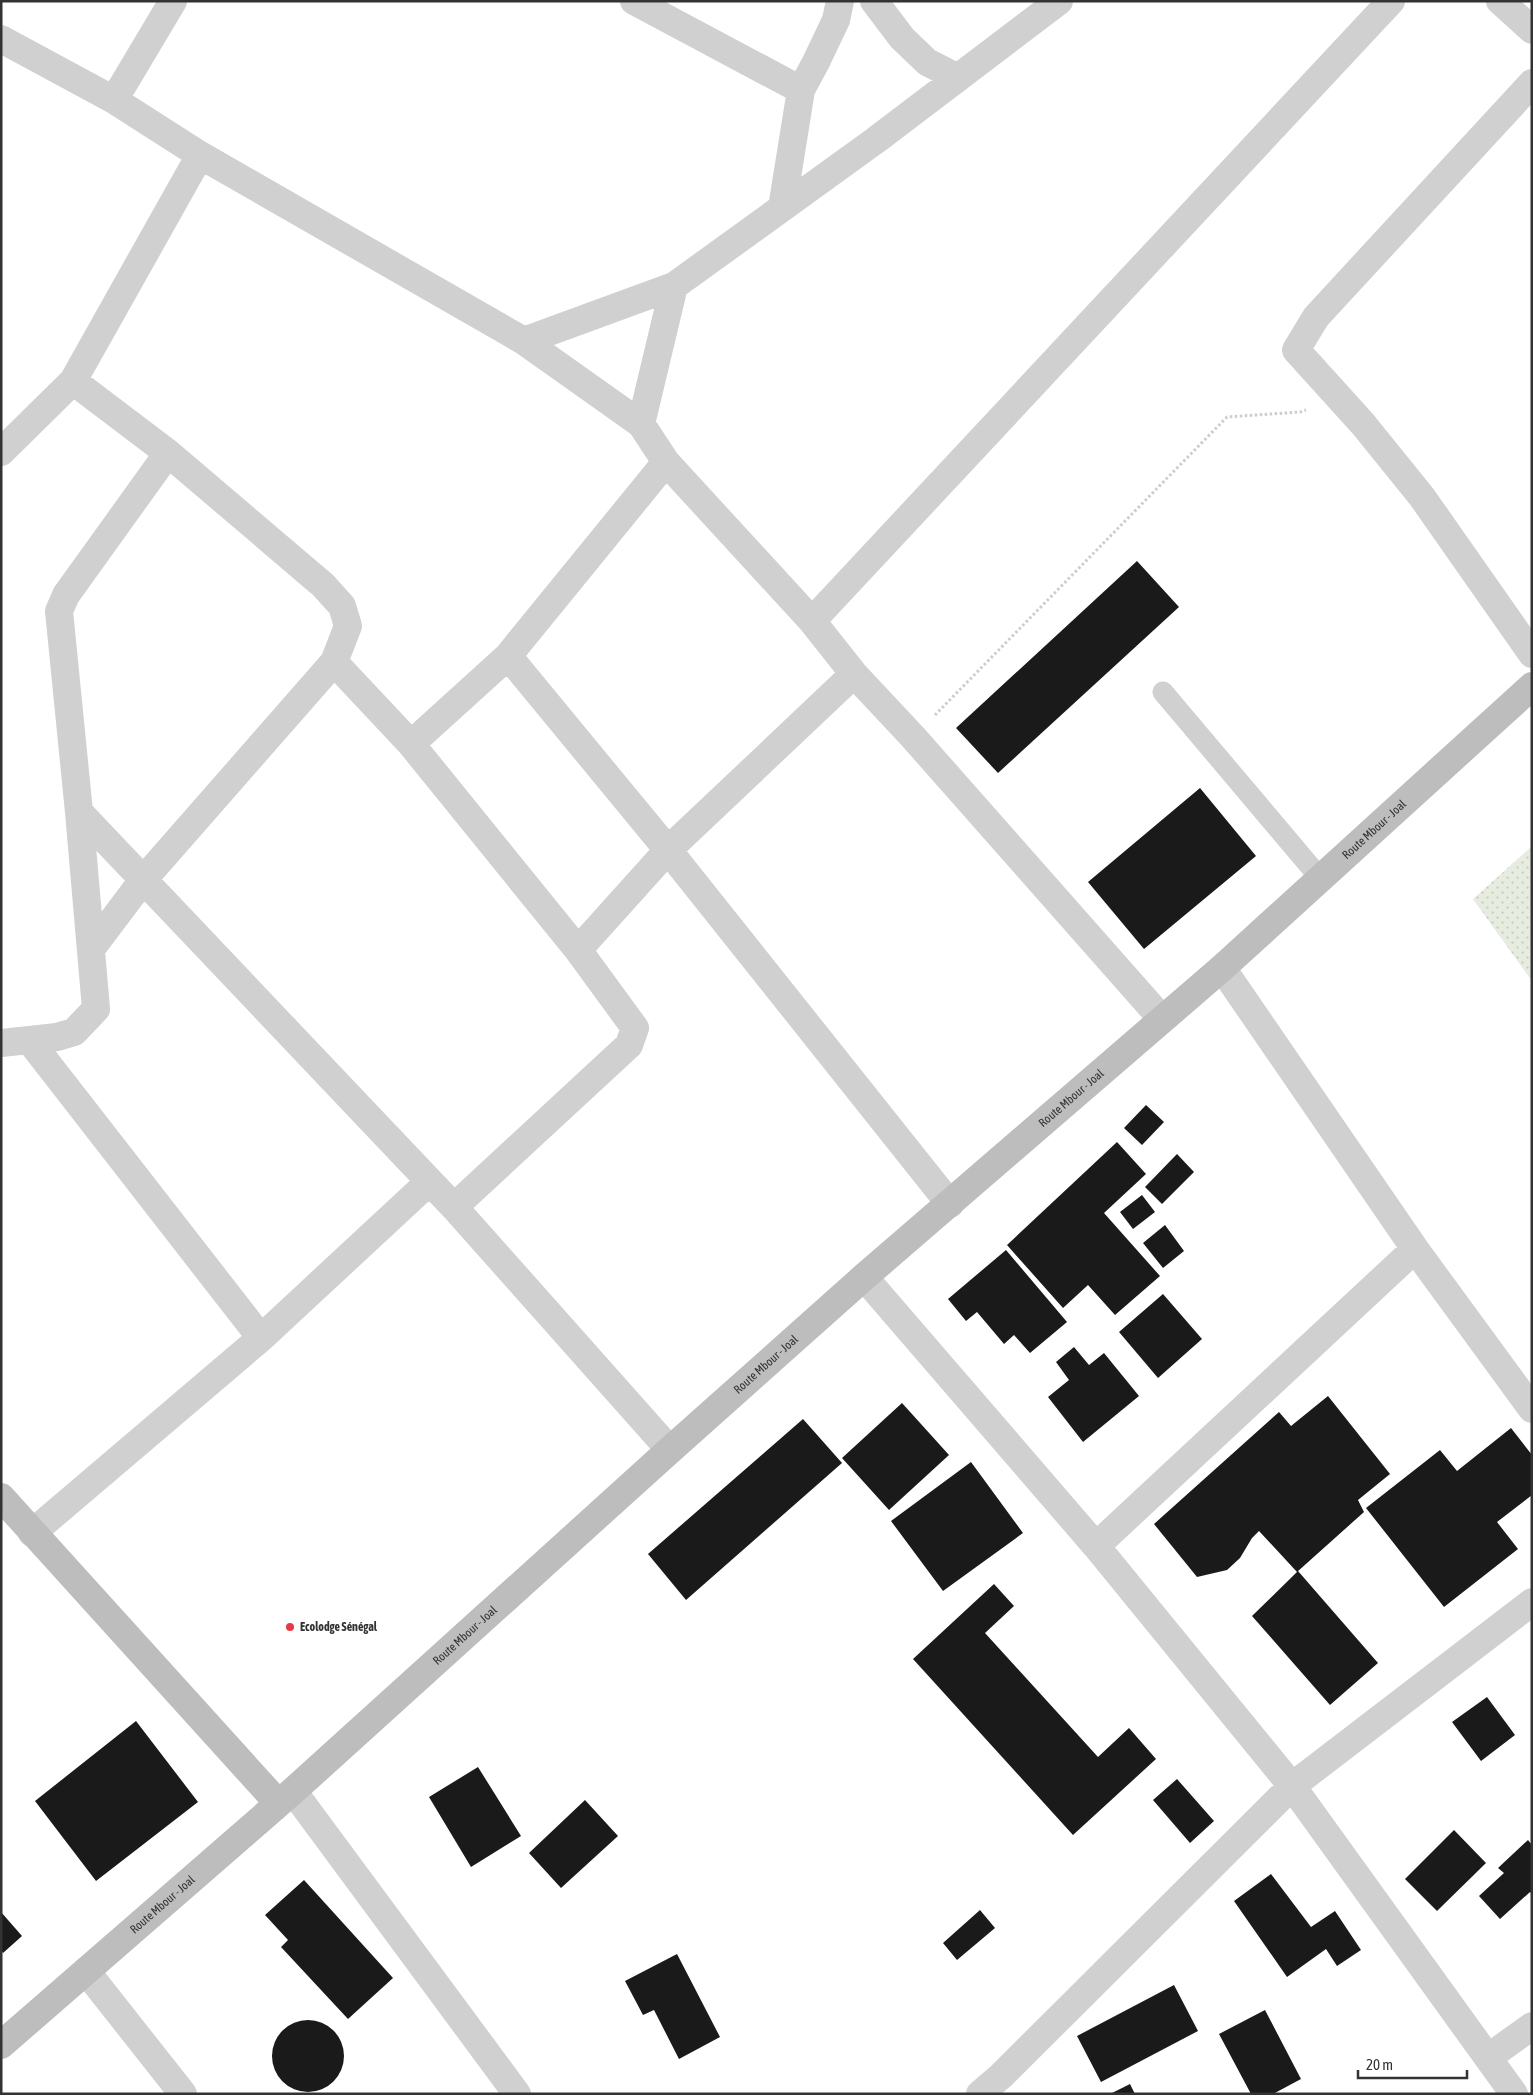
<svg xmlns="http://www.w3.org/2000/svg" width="1533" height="2095" viewBox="0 0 1533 2095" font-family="'Asap Condensed',sans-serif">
<defs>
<pattern id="green-dots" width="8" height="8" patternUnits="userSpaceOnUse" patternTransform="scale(1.25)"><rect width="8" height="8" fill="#e6ecdf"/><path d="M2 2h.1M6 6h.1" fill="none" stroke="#c6cbc0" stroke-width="1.8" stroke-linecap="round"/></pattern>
</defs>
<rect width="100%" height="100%" fill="#fff"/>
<!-- green -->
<path fill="url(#green-dots)" d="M1532,846V981L1473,899Z"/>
<!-- building -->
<path fill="#1a1a1a" d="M1137,561L1179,607L998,773L956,728Z
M1200,788L1256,856L1144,949L1088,882Z
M1146,1105L1164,1122L1142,1145L1124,1128Z
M1117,1142L1146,1174L1104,1213L1160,1276L1115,1315L1088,1285L1063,1308L1007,1245Z
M1177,1154L1194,1172L1162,1204L1145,1187Z
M1142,1195L1155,1212L1133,1229L1120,1212Z
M1165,1225L1184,1251L1163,1268L1143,1243Z
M1006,1250L1067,1322L1030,1353L1014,1335L1004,1344L977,1312L966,1321L948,1299Z
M1163,1294L1202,1339L1158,1378L1119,1332Z
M1074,1347L1089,1365L1104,1353L1139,1396L1083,1442L1048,1397L1069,1380L1056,1362Z
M1328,1396L1390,1474L1358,1500L1364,1512L1297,1572L1259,1531L1252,1538L1240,1558L1227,1570L1197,1577L1154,1524L1279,1412L1291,1426Z
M902,1403L949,1455L889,1510L842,1458Z
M803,1419L842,1463L686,1600L648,1554Z
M1511,1428L1532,1455V1495L1497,1522L1518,1549L1444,1607L1366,1508L1440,1450L1457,1471Z
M971,1462L1023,1533L943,1591L891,1521Z
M1298,1571L1378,1663L1330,1705L1252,1616Z
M994,1584L1014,1606L985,1633L1098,1757L1129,1728L1156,1759L1073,1835L913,1659Z
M1487,1697L1515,1735L1481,1761L1452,1722Z
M136,1721L198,1802L96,1881L35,1801Z
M478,1767L521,1836L471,1867L429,1797Z
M1177,1779L1214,1821L1190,1843L1153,1800Z
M585,1800L618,1836L561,1888L529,1853Z
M1454,1830L1486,1863L1437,1911L1405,1879Z
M1528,1840L1532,1845V1894L1530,1892L1500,1919L1479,1896L1504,1873L1498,1868Z
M1271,1874L1311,1927L1335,1911L1361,1950L1337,1966L1326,1949L1287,1977L1234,1901Z
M304,1880L393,1978L348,2019L281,1947L288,1940L265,1915Z
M980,1910L995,1928L957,1960L943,1943Z
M1,1912L22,1936L3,1953L1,1950Z
M677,1954L720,2037L679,2059L654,2010L643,2015L625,1981Z
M1174,1985L1198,2031L1101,2082L1077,2036Z
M1265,2010L1301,2079L1273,2094H1251L1219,2034Z
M272 2056a36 36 0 1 1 72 0a36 36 0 1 1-72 0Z
M1130,2084L1135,2094H1110Z"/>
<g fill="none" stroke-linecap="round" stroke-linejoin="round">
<!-- path -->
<path stroke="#cdcdcd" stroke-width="3" stroke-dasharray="2.5 2.5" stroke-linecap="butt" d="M935,715L1227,417L1300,412L1306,410"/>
<!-- lane -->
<path stroke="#d0d0d0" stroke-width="21" d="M1163,692L1320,878"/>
<!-- street -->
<path stroke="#d0d0d0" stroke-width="28" d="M634,1L801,90
M874,1L902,38L927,62L958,78
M1500,1L1532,30
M1,39L114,100L200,155L524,341L641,424L666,462L812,621L854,674L913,737L1162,1019
M1532,83L1316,317L1296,350L1363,424L1422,497L1532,654
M114,100L173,1
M782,208L801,90L816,62L836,20L840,1
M524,341L674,286
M73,381L168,453L323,585L342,606L348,626L334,662L143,880L91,949
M641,424L674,286L876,140L1059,1
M1,452L73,381L200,155
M812,621L1391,1
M508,656L668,850L950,1204
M334,662L411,744L578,950L635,1028L629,1045L454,1207
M411,744L508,656L666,462
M79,812L454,1207L670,1450
M578,950L668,850L854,674
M1222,968L1415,1249L1532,1409
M30,1041L261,1338
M1,1043L57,1037L74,1032L96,1009L79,812L59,611L66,595L168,453
M864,1277L1096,1546L1292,1786L1514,2094
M32,1533L261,1338L429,1182
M1096,1546L1415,1249
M293,1791L517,2094
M86,1971L183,2094
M1489,2057L1532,2026
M980,2094L1002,2075L1292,1786L1532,1602"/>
<!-- secondary -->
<g stroke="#bdbdbd" stroke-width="28">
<path d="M1,1497L278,1803"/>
<path id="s1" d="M1,2045L293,1791L670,1450L864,1277L1222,968L1532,686"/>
</g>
</g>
<!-- markers -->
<circle fill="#e63946" stroke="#fff" stroke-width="2" cx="290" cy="1627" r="5"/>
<g text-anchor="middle" stroke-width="5" stroke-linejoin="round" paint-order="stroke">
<!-- street labels -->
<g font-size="12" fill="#333" stroke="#fff">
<text dy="4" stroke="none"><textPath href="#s1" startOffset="1834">Route Mbour - Joal</textPath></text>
<text dy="4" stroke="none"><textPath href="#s1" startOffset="1429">Route Mbour - Joal</textPath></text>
<text dy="4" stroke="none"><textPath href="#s1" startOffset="1024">Route Mbour - Joal</textPath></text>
<text dy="4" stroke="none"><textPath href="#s1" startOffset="619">Route Mbour - Joal</textPath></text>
<text dy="4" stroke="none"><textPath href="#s1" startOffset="214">Route Mbour - Joal</textPath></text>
</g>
<!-- poi labels -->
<g font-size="12" font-weight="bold" fill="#333" stroke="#fff" text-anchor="start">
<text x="300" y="1631">Ecolodge Sénégal</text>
</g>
</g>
<!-- border -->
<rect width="1533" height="2095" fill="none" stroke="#333333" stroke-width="5"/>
<!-- scale -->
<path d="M1358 2070v8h109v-8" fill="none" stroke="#333333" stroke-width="2.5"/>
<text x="1366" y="2070" font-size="15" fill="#333333" stroke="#ffffff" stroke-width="4" paint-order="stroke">20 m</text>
</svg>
